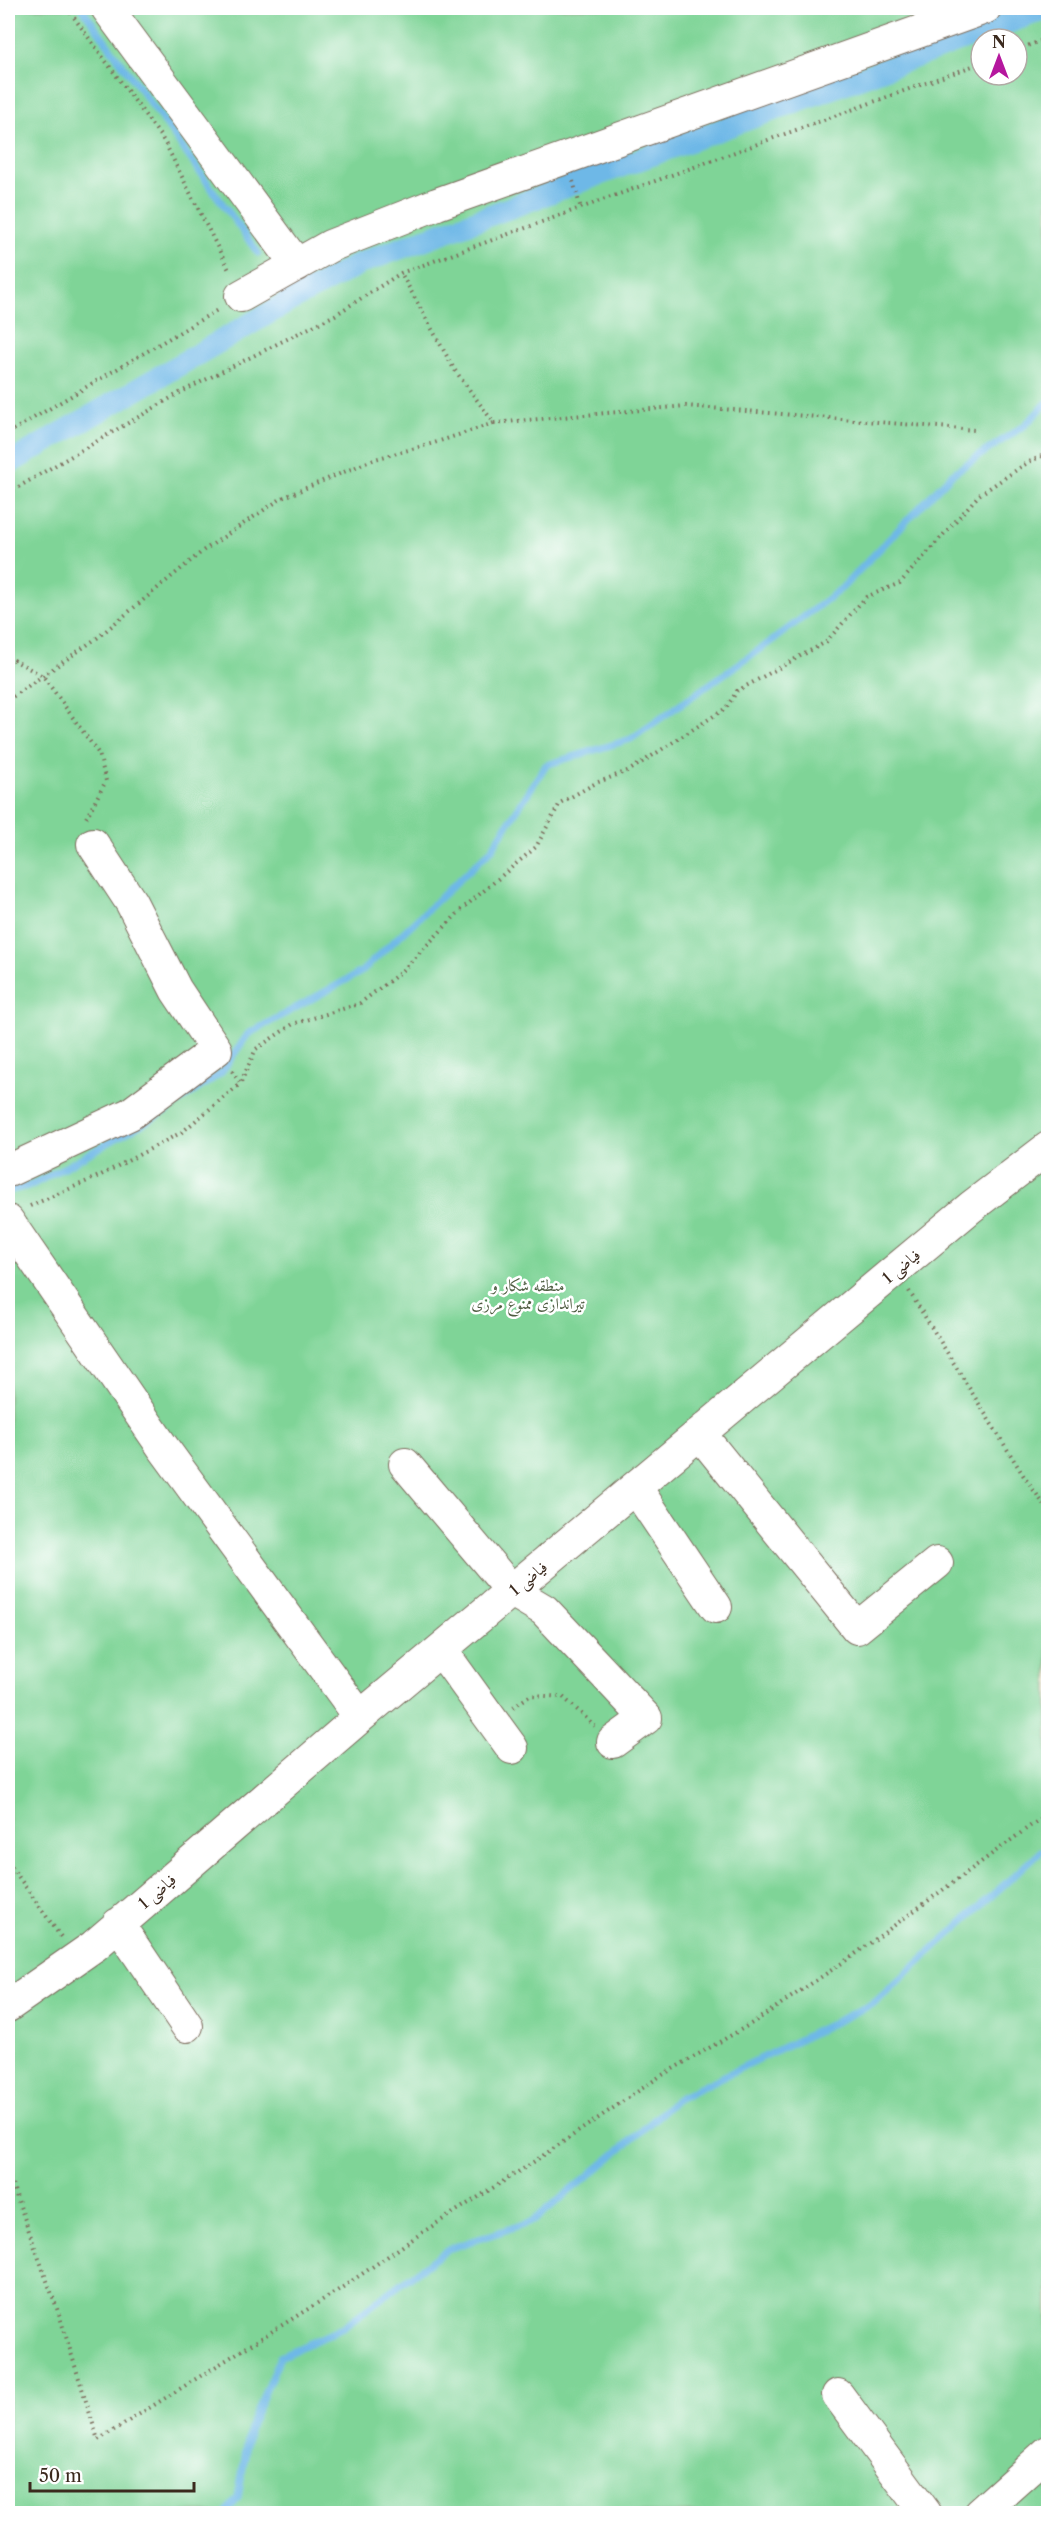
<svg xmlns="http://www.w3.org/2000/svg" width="1056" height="2521" viewBox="0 0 1056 2521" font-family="'Libre Caslon Text',Amiri,serif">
<rect width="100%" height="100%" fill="#fff"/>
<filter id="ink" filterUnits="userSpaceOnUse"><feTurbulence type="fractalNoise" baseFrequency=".0167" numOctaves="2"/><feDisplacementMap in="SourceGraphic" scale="12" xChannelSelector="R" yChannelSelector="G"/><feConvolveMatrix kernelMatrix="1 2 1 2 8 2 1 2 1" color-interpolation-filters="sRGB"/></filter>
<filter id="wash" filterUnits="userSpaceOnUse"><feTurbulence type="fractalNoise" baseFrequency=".008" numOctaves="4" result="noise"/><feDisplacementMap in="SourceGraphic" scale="24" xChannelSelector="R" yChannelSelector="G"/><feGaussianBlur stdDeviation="1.35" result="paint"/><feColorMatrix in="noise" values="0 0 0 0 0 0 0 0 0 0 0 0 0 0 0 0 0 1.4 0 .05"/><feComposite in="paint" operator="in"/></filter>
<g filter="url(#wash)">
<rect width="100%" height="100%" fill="#f4e5cd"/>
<!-- green -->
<path fill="#7fd497" stroke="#5d7f5a" stroke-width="1.5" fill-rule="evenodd" d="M8,8H1048V2513H8ZM981,39H1017V75H981Z"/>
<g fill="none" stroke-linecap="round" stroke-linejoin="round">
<!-- stream -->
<path stroke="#6eb8e7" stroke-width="7" d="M82,8L258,253
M280,286L290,301
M8,1191L32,1185L166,1111L221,1073L248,1034L361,972L491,850L546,765L631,739L773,640L842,588L952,474L1025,425L1048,402
M225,2514L238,2498L250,2427L280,2357L340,2329L448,2249L533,2221L620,2150L677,2099L874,2003L1041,1851L1048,1848"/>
<!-- canal -->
<path stroke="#6eb8e7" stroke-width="22" d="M8,464L290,301L361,263L1048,8"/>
</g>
</g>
<g filter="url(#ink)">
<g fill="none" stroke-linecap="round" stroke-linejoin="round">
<defs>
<path id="minor" d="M107,8L297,265
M241,296L330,246L437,204L985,8
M8,1171L130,1114L216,1050L176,990L131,902L93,844
M8,1221L162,1446L360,1717
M700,1434L857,1628L937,1563
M405,1464L512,1591L544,1610L646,1718L613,1742
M636,1488L716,1607
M441,1650L512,1748
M118,1924L187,2026
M8,2006L94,1946L360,1717L971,1207L1048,1148
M838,2395L926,2514
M979,2514L1048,2452"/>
</defs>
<!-- minor casing -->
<use href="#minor" stroke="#7c6b5b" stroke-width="34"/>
<!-- path -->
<path stroke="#7c6b5b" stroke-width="4" stroke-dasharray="1.5 4.5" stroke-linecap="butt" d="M67,8L164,141L230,272
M1017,50L1048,38
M573,181L581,209
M494,423L686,406L974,430
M8,433L219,309
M8,493L183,391L335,315L401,273L981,63
M8,657L43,676L99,754L106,781L85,820
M8,700L97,638L204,550L282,498L375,459L434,443L494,423L454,369L401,273
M232,1071L240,1084L256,1049L293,1024L359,1004L401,972L462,909L536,847L560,803L596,783L630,770L726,708L737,691L826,642L866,597L900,583L979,495L1027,463L1048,453
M30,1206L99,1176L182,1132L240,1084
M909,1291L1025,1478L1048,1510
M513,1707L531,1695L563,1697L595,1726
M8,1862L61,1937
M8,2173L59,2314L98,2440L340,2289L426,2230L526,2167L659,2077L754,2022L851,1957L1033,1824L1048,1815"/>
<!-- minor -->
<use href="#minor" stroke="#fff" stroke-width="32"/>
</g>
</g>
<g text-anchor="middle" stroke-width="5" stroke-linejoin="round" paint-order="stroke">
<!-- street labels -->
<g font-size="16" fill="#3b2a1e" stroke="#fff">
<text transform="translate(901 1266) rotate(-40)" y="6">فیاضی 1</text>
<text transform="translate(528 1578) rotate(-40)" y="6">فیاضی 1</text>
<text transform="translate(157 1891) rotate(-41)" y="6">فیاضی 1</text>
</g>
<!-- park labels -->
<g font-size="16" fill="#4f5d42" stroke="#fff">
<text x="528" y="1291">منطقه شکار و<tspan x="528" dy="18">تیراندازی ممنوع مرزی</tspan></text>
</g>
</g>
<!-- margin -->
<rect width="1056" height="2521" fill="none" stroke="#fff" stroke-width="30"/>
<!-- north arrow -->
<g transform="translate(999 57)"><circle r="28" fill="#ffffff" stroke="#b1aaa5" stroke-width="1.5"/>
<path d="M0-4.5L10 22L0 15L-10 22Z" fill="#b5179e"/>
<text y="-9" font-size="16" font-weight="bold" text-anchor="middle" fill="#3b2a1e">N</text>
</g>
<!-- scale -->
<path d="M30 2482v9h164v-9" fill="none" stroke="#3b2a1e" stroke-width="3"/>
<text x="39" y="2482" font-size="18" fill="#3b2a1e" stroke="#ffffff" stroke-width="4.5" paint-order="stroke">50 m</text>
</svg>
